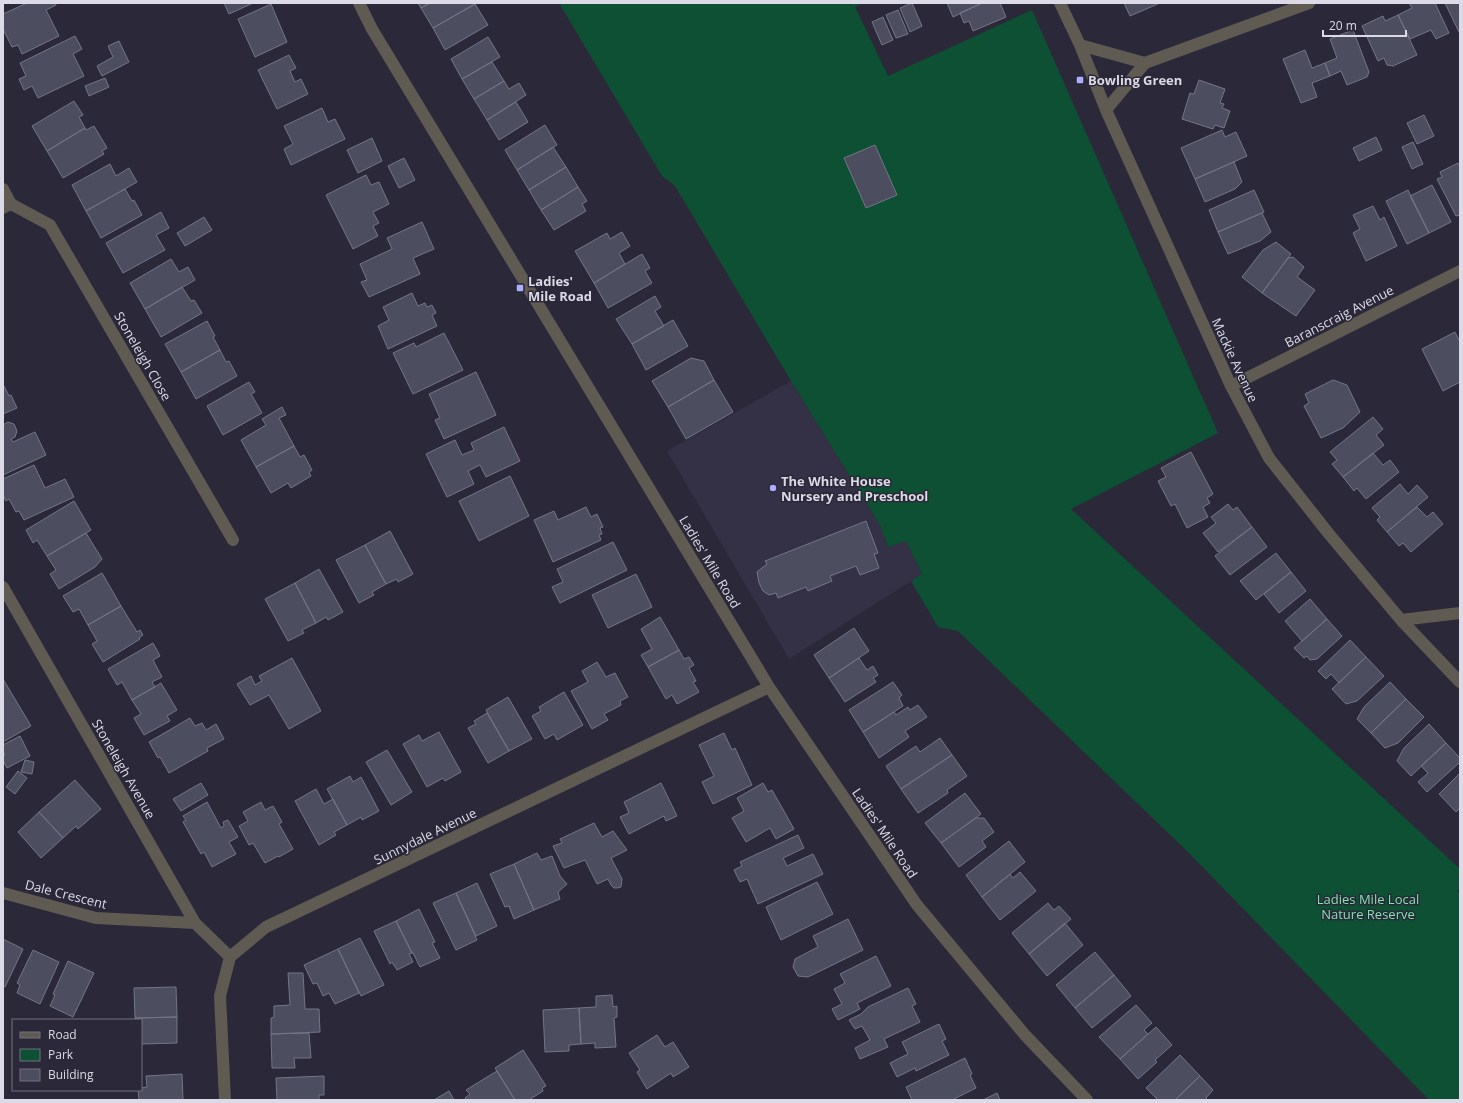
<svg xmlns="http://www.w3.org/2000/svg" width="1463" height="1103" viewBox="0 0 1463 1103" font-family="'Open Sans',sans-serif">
<rect width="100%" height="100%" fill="#2b2839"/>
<!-- built -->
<path fill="#343046" d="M791,381L880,525L888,547L906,540L922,574L789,659L667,451Z"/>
<!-- green -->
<path fill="#0e5033" d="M559,3H863L855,7L888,76L1032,10L1218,433L1071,509L1460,869V888L1457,891L1460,894V1100H1429L1188,852L958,631L938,627L911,581L922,574L906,541L888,547L880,525L791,381L675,186L662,176Z"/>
<!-- building -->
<path fill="#4d4d60" stroke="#757589" d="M27,3H55L56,5L46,10L59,36L22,54L18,45L12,47L3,29V14Z
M224,3H253L229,14Z
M418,3H430L421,8Z
M430,3H474L475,4L433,28L421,8Z
M912,3L922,26L910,32L900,8Z
M947,3H982L953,17Z
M982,3H1000L1006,17L973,31L969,21L964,23L960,13Z
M1124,3H1160L1130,16Z
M1409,3H1435L1449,33L1436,39L1431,30L1410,39L1398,15L1412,8Z
M1445,3H1460V32H1459Z
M271,4L287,42L255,57L238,19Z
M475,4L488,25L445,50L433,28Z
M898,10L908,34L896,38L886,15Z
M1398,15L1417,55L1393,66L1387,65L1384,58L1378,61L1362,26L1383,16L1385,21Z
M883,17L893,40L882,45L872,22Z
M1353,30L1369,72L1367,77L1347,85L1341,71L1330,76L1325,63L1337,58L1330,39Z
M75,36L82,49L73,54L84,76L38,98L32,86L24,90L19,79L26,76L20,63Z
M488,37L500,57L462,79L451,59Z
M119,41L129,62L102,76L97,66L113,57L108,46Z
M1305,50L1312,68L1325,63L1330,76L1312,83L1317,97L1301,103L1283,59Z
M289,55L296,68L290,71L295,82L301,79L308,94L277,109L258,70Z
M492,62L504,81L474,99L462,79Z
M105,78L109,87L89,96L85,86Z
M1199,80L1225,89L1220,103L1224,104L1222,108L1230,111L1224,128L1215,125L1213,129L1182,119L1190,93L1194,94Z
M504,81L509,89L519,83L526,95L487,120L474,99Z
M74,101L83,115L79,117L85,128L47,151L32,126Z
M516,102L528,122L499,140L487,120Z
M322,108L328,122L335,119L345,139L291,165L284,149L293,144L284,126Z
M1424,115L1434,136L1417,144L1407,123Z
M545,125L557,145L517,170L505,150Z
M94,126L107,148L102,151L104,154L63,178L47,151L85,128L86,130Z
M1222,130L1225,137L1236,132L1247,156L1195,179L1181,148Z
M1376,137L1382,150L1359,161L1353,148Z
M372,138L382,161L358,173L347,150Z
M1413,142L1423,164L1412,169L1402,147Z
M875,145L897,195L866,208L844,158Z
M553,147L566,167L529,190L517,170Z
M404,158L415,180L399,188L388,166Z
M1234,162L1242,182L1235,189L1205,202L1195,179Z
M1458,163L1460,167V215L1456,216L1437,179L1442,177L1440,172Z
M110,164L116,176L129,168L137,182L86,211L72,185Z
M566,167L578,187L541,210L529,190Z
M366,175L371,185L379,182L389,204L373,212L379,223L373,226L378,236L353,249L326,195Z
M1432,185L1451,222L1429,233L1410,196Z
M578,187L587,201L582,204L586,211L554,230L541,210Z
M125,189L132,201L134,200L142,215L101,238L86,211Z
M1254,190L1264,212L1218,232L1209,210Z
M1408,190L1429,233L1407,244L1386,201Z
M1373,206L1380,220L1384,217L1397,246L1366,261L1353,233L1360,229L1353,215Z
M161,212L169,228L156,235L165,250L123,273L106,243Z
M1262,213L1271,232L1260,241L1228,254L1218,232Z
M204,217L212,230L185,246L177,233Z
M422,222L434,249L413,258L420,274L369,297L361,282L367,280L360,264L392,249L387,238Z
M622,232L630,246L619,253L625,264L594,283L575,251L607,233L610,239Z
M1276,242L1291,254L1262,293L1242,277L1263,250Z
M642,254L650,268L645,271L652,283L608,308L594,283Z
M1293,257L1304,267L1297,277L1315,290L1296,316L1262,293L1288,258Z
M171,259L179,272L188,267L195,280L145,309L130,283Z
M182,287L191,301L194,300L202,313L161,337L145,309Z
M412,293L418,306L425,303L427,307L432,305L436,313L432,315L437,326L388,349L378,326L389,320L383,307Z
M655,296L661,307L655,311L664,326L632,344L616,319Z
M673,320L688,346L646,370L632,344Z
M207,321L215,336L213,337L220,350L181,372L165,344Z
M1455,332L1460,342V382L1443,391L1422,349Z
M444,333L463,370L413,394L393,353L414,343L416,347Z
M220,350L226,362L229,361L237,376L196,399L181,372Z
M691,358L704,361L714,380L668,407L652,381Z
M476,372L496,415L444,439L435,420L440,418L429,394Z
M714,380L733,412L686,439L668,407Z
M1333,380L1347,385L1360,412L1343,428L1321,438L1304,406L1309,403L1305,394Z
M249,382L255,392L251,394L262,413L223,435L207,406Z
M3,386H4L9,396L11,395L17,408L3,414Z
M282,407L286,415L279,418L294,446L256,467L241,440L266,425L262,419Z
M1373,417L1383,429L1376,435L1384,445L1343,477L1332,464L1337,460L1330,452Z
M8,422L14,424L17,431L15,437L11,439L13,442L35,432L46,455L3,475V425Z
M504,427L520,461L486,477L480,465L468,471L474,484L447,497L426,454L455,440L462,455L474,450L471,443Z
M294,446L300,457L304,455L312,470L309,472L311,476L291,488L288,483L271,493L256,467Z
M1191,452L1213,494L1207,498L1210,503L1203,507L1208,517L1187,528L1175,504L1171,506L1158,481L1166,477L1161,468Z
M1373,453L1383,465L1390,460L1399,472L1366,499L1357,488L1354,491L1343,477Z
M34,465L45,488L65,479L74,497L24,520L19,511L16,512L9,499L6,501L3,495V479Z
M510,476L529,516L479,541L459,501Z
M1400,484L1408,494L1417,485L1428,497L1387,532L1377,520L1380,517L1372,508Z
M74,501L91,530L47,556L37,540L33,543L26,530Z
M1228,504L1233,510L1237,507L1252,527L1218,552L1203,533L1216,523L1211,517Z
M586,507L591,517L597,514L603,527L600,528L602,534L599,535L601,540L553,562L534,520L554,511L558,520Z
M1417,507L1427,517L1433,512L1443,524L1411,552L1403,543L1399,546L1387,532Z
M866,521L878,553L874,554L879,568L860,575L856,566L830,576L832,581L808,591L806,587L778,598L776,593L769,595L763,591L759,583L757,572L767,564L765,561Z
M1252,527L1267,547L1230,575L1215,556Z
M390,531L413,574L398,582L397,579L386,584L365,545Z
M86,533L102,559L95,567L59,589L50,574L56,570L47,556Z
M613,542L627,570L560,603L552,587L563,582L557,569Z
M365,545L386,584L372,592L374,595L359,603L336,560Z
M1276,553L1291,572L1256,600L1240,581Z
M319,569L343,612L328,620L326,617L316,623L295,583Z
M1291,572L1306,591L1279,613L1264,594Z
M102,573L121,606L88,625L79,609L73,612L63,596Z
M636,574L652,607L608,628L592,595Z
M295,583L316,623L302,630L304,633L288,641L265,599Z
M1310,599L1327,619L1302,641L1285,621Z
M121,606L137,632L140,630L143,635L139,638L140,639L103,662L92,644L97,641L88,625Z
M660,617L679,650L648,667L641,655L652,649L641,629Z
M1327,619L1342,636L1317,659L1310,660L1307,656L1304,658L1294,648Z
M854,628L869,651L829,678L814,655Z
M1350,640L1366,657L1339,683L1331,674L1326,679L1318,671Z
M153,643L160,656L153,660L162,677L152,682L155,687L132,700L122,682L117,685L108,669Z
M679,650L684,659L689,657L694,665L689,668L696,681L693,682L699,692L677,704L672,695L666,699L648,667Z
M1366,657L1384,676L1357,701L1346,704L1332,689Z
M292,658L321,711L289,729L269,695L250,705L237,684L251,676L255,685L262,681L259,676Z
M859,658L867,670L873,666L878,675L873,678L876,682L845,702L829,678Z
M597,662L606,677L615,673L628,697L620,701L621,705L604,714L608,720L592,729L571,691L588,682L582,671Z
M3,679L31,726L3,742Z
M893,682L902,695L899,698L903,706L863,732L849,710Z
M1390,682L1406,699L1371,733L1357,719L1364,707Z
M161,683L177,710L167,716L170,721L144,735L134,718L141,714L132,700Z
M564,692L583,725L557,740L554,734L545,739L532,716L541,711L539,707Z
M508,697L532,739L509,751L486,710Z
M1406,699L1424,717L1398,743L1385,748L1371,733Z
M918,705L927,717L905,731L909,737L879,758L863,732L894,712L896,715L908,707L910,710Z
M487,713L509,751L488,763L468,728L476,724L474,721Z
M190,718L195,726L202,723L206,730L216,724L224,739L207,748L208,751L169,773L160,757L158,758L149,742Z
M1429,724L1446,743L1411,776L1397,761L1404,748Z
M439,732L461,772L445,781L443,778L427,787L403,744L419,735L422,741Z
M724,733L732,750L735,748L752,785L713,804L702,782L714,776L699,745Z
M20,736L30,756L7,768L3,760V756L5,755L3,751V745Z
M940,738L952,755L901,789L886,766L916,746L920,752Z
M1446,743L1460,758V762L1427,792L1418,782L1428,773L1421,766Z
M387,750L412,792L391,805L366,762Z
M952,755L967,776L947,790L948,793L918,813L901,789Z
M25,760L34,762L32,774L21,772Z
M18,771L27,778L15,794L6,787Z
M1460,773V808L1456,812L1439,794Z
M350,776L353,782L361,777L379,811L362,820L361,817L347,825L327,789Z
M75,780L101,809L78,829L76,826L63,838L39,812Z
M201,783L208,795L181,811L173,799Z
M661,783L677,816L666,821L664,816L629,834L620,817L629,813L624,802Z
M763,783L768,792L772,790L794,829L776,839L770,828L746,842L732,818L744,811L737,798Z
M316,789L324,804L333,799L347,825L334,832L336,835L319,845L295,801Z
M965,793L981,814L941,843L925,823Z
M207,802L221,828L224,826L223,822L228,820L238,837L229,842L236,854L212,867L204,852L201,854L183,822L186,820L183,816Z
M261,802L265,810L273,806L282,822L279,824L293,849L279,857L278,856L265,863L253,843L249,845L239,826L248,821L243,812Z
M39,812L63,838L41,858L18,832Z
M976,818H984L994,832L982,841L986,847L959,867L941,843Z
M594,823L602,837L613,831L627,850L611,858L622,879L621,887L617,888H614L611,885L608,879L597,884L585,860L564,868L553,846L562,843L560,839Z
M798,835L804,848L783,858L787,866L813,854L823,874L758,904L747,879L740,882L734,870L742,866L740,862Z
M1009,841L1025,862L982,897L966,875Z
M537,853L541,860L552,856L560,876L567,884L558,892L560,899L534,910L514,864Z
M514,864L534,910L514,919L509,906L505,907L490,874Z
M1020,872L1036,891L1000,920L982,897L1010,874L1013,878Z
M817,882L833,914L781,940L766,907Z
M477,883L497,926L476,936L456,893Z
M456,893L477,940L456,950L433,903Z
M1048,903L1054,910L1059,906L1071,919L1029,954L1012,933Z
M419,909L435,942L432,943L440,958L420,967L413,953H412L396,921Z
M848,919L863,950L808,977L798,976L793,967L795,959L818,947L813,936Z
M396,921L412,953L409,954L413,962L397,970L392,962L390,964L374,931Z
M1065,923L1083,945L1047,976L1029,954Z
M360,938L384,985L361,996L338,949Z
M3,939L23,949L5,987L3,986Z
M338,949L359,993L335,1004L329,993L323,996L317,983L313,984L304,965Z
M33,950L59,962L40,1004L17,993L20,985L17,983Z
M1095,952L1114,975L1075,1008L1056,985Z
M876,956L891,986L857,1003L860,1009L838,1020L832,1009L842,1004L834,989L845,983L840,974Z
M68,961L94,973L73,1017L50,1006L55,995L53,994Z
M288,973H303L305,1009H319L320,1032L271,1034V1018L274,1017V1006L290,1005Z
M1114,975L1131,996L1092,1028L1075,1008Z
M176,987L177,1017L135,1018L134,988Z
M908,988L916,1004L912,1006L920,1022L884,1039L888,1047L860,1059L855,1048L870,1040L862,1026L855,1029L849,1020L861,1014L868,1007Z
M612,995L613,1007L617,1006V1017L614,1018L616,1047L595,1048V1043L581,1044L579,1008L596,1007V996Z
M1136,1005L1152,1023L1144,1030L1148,1034L1120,1059L1099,1037Z
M579,1008L581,1044L569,1045V1051L545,1052L543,1010Z
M177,1017V1043L141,1044V1020H135V1018Z
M939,1024L946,1039L942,1041L949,1055L916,1071L915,1068L897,1077L890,1063L908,1054L902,1042Z
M1156,1027L1172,1045L1155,1060L1157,1062L1138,1079L1120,1059Z
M309,1033L311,1058H294L295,1068H272L271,1034Z
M657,1035L665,1047L673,1042L689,1067L673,1077L671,1073L647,1089L637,1072L640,1070L629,1053Z
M523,1050L546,1086L542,1088L543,1091L529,1100H515L495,1068Z
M1180,1055L1200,1076L1175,1100H1158L1146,1088Z
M965,1058L972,1074L970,1075L976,1088L952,1100H912L906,1087Z
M497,1071L515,1100H466L465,1098L470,1094L466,1090Z
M182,1074L183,1100H139L138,1090H141V1088L147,1087L146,1076Z
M324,1076V1095H319V1100H277L276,1078Z
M1200,1076L1213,1090L1206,1098L1207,1100H1175Z
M449,1091L454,1100H434Z
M997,1093L1000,1100H983Z"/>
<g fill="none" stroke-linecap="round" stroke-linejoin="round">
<!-- street -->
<path stroke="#5f5a52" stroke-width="12" d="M359,3L372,29L769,687L917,905L1025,1035L1087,1100
M1060,3L1080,45L1106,110L1231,386L1269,458L1329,534L1401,620L1460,682
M1080,45L1145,63L1309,3
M1106,110L1145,63
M3,189L11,204L3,208
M11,204L50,225L233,540
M1231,386L1460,271
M3,587L195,923L230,957
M1401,620L1460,613
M3,893L96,918L195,923
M225,1100L220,996L230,957L266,927L769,687"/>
</g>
<!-- markers -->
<g fill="#abaffb" stroke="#2b2839" stroke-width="1.5">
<rect x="1076" y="76" width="8" height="8" rx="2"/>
<rect x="516" y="284" width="8" height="8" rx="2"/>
<circle cx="773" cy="488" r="4"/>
</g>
<g text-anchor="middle" stroke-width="3" stroke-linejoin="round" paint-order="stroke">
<!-- poi labels -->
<g font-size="13" font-weight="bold" fill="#dcdae6" stroke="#2b2839" text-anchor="start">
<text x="1088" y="85">Bowling Green</text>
<text x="528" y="286">Ladies'<tspan x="528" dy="15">Mile Road</tspan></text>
<text x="781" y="486">The White House<tspan x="781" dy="15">Nursery and Preschool</tspan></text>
</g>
<!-- street labels -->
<g font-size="13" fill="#dcdae6" stroke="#2b2839">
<text transform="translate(1339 316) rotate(-27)" y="5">Baranscraig Avenue</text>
<text transform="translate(143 356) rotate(60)" y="5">Stoneleigh Close</text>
<text transform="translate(1235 360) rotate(65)" y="5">Mackie Avenue</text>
<text transform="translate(710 562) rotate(59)" y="5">Ladies' Mile Road</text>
<text transform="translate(124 769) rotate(60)" y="5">Stoneleigh Avenue</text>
<text transform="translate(885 833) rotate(56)" y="5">Ladies' Mile Road</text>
<text transform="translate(425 836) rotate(-26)" y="5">Sunnydale Avenue</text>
<text transform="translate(66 894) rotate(14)" y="5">Dale Crescent</text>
</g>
<!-- park labels -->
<g font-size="13" fill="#7ee5af" stroke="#2b2839">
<text x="1368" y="904">Ladies Mile Local<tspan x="1368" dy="15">Nature Reserve</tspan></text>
</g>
</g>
<!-- border -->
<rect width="1463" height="1103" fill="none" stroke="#dcdae6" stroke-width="8"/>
<!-- legend -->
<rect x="12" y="1019" width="130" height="72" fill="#2b2839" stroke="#726f7e"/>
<rect x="20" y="1032" width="20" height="6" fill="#5f5a52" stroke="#726f7e"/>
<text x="48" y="1039" font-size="12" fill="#dcdae6">Road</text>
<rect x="20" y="1049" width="20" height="12" fill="#0e5033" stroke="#726f7e"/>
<text x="48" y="1059" font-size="12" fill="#dcdae6">Park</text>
<rect x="20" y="1069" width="20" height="12" fill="#4d4d60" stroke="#726f7e"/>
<text x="48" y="1079" font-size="12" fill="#dcdae6">Building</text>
<!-- scale -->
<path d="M1323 30v6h83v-6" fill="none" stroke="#dcdae6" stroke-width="2"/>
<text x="1329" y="30" font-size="12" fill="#dcdae6" stroke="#2b2839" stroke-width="3" paint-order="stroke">20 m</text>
</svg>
